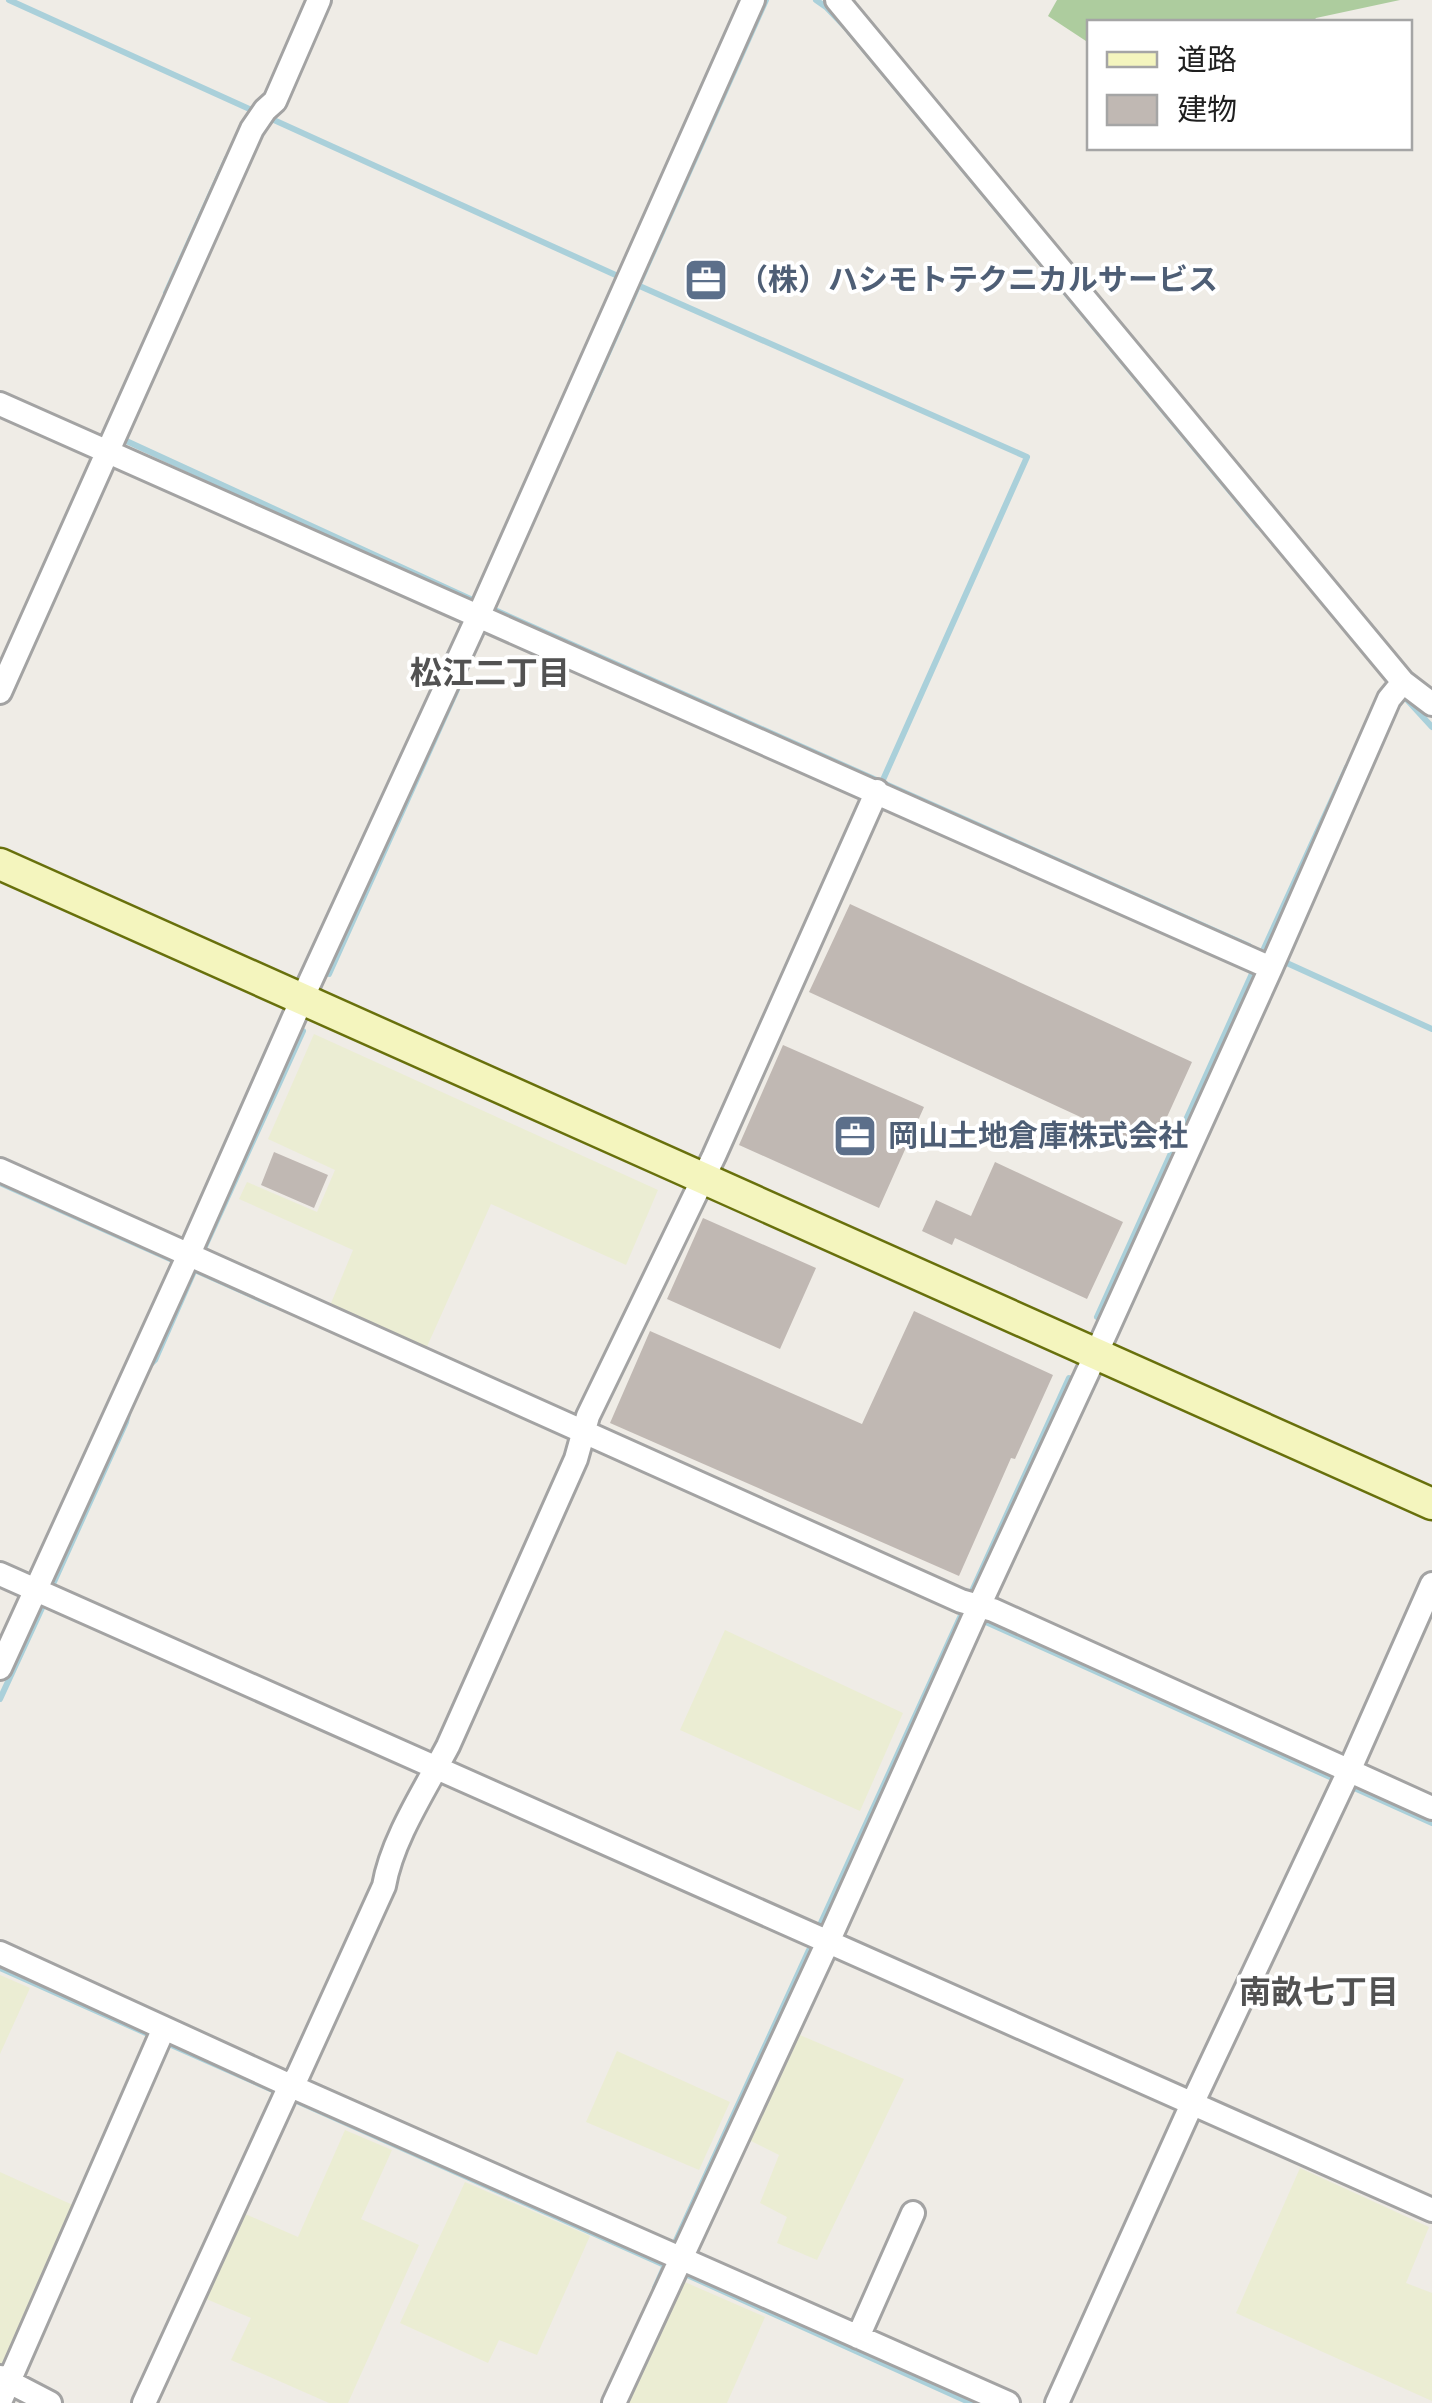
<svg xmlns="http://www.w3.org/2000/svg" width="1432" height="2403" viewBox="0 0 1432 2403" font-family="Mulish,'Noto Sans JP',sans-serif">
<rect width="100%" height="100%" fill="#efece6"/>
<!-- farmland -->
<path fill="#ebedd3" d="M314,1034L658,1190L626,1265L491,1204L425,1351L329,1308L353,1250L239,1199L247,1182L317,1212L335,1170L268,1139Z
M725,1630L903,1713L860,1811L680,1730Z
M0,1975L30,1988L0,2054Z
M795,2033L904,2079L817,2260L777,2243L787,2217L760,2203L779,2155L747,2139Z
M617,2051L730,2102L699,2170L586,2122Z
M345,2130L392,2150L361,2219L419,2245L348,2403H329L231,2360L251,2318L204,2298L243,2213L298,2237Z
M1300,2168L1429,2227L1406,2283L1432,2293V2401L1236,2313Z
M0,2172L75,2206L3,2366L0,2365Z
M465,2182L590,2236L537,2355L499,2340L488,2363L400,2323Z
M678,2279L765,2317L727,2403H623Z"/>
<!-- forest -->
<path fill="#adcc9e" d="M1057,0H1400L1316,18L1313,22H1090L1089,43L1048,16Z"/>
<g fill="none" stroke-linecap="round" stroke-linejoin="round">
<!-- stream -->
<path stroke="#aad0da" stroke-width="6" d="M9,0L620,277
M816,0L826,7L847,29L1258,525
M635,284L1027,457L882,782
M166,293L227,158
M587,400L766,0
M122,439L477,602
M488,607L1249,946
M1399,691L1432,727
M1261,955L1347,767
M1278,959L1432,1029
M329,974L463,676
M0,1183L271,1304
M202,1253L303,1031
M1097,1317L1255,967
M149,1366L155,1360L195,1269
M53,1584L126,1422L129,1409
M977,1618L1432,1823
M0,1699L42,1608
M820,1925L1069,1378
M0,1968L148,2034
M169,2044L275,2091
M299,2102L669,2267
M674,2245L809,1950
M685,2274L971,2403
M655,2288L666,2263"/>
</g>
<!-- building -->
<path fill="#c0b8b3" d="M850,904L1192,1062L1152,1150L809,992Z
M783,1045L924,1107L879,1208L739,1145Z
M274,1152L328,1175L314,1208L261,1185Z
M995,1162L1123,1222L1087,1299L955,1238L952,1245L922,1231L936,1200L971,1216Z
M703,1218L816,1268L780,1349L667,1299Z
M914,1311L1053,1375L1015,1459L1011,1458L959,1576L610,1423L650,1331L862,1424Z"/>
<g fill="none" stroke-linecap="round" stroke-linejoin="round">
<defs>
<path id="street" d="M837,0L1403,682L1432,704
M0,404L1271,968
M0,692L252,129L265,110L275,101L319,0
M0,1170L961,1601L993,1610L1432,1808
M0,1574L1432,2210
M0,1668L185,1263L302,999L482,608L753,0
M0,1953L291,2086L1008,2403
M858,2337L913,2213
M0,2377L50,2403
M0,2402L164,2028
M144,2403L286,2094L298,2075L384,1886C392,1839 426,1788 448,1746L576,1459L588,1416L714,1156L877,791
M614,2403L828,1942L979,1606L1096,1354L1271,968L1389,699L1403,682
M1057,2403L1192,2104L1349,1771L1432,1584"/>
<path id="secondary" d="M0,864L1432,1504"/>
</defs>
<!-- street casing -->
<use href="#street" stroke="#a3a3a3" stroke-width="28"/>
<!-- secondary casing -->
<use href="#secondary" stroke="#68700c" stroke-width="35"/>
<!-- street -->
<use href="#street" stroke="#fff" stroke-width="22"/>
<!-- secondary -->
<use href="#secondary" stroke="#f4f5be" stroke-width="30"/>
</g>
<!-- icons -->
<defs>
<symbol id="office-square" viewBox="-11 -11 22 22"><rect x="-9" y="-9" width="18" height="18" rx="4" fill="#5c6f8a" stroke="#fff"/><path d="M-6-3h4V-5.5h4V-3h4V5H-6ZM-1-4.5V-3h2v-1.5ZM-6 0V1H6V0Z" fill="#fff"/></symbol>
</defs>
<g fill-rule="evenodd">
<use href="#office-square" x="681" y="255" width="50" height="50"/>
<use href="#office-square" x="830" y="1111" width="50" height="50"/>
</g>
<g text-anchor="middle" stroke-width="8" stroke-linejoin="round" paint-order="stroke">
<!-- service labels -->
<g font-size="30" font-weight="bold" fill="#4e5e75" stroke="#fff" text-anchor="start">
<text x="738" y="290">（株）ハシモトテクニカルサービス</text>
<text x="888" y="1146">岡山土地倉庫株式会社</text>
</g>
<!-- neighbourhood labels -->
<g font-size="32" font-weight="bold" fill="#525252" stroke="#fff">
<text x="490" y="684">松江二丁目</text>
<text x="1319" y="2003">南畝七丁目</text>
</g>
</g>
<!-- legend -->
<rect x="1087" y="20" width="325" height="130" fill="#ffffff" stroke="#a5a5a5" stroke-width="2.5"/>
<rect x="1107" y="52" width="50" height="15" fill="#f4f5be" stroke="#a5a5a5" stroke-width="2.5"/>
<text x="1177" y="70" font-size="30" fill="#1f1f1f">道路</text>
<rect x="1107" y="95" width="50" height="30" fill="#c0b8b3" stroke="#a5a5a5" stroke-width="2.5"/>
<text x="1177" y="120" font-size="30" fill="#1f1f1f">建物</text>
</svg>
